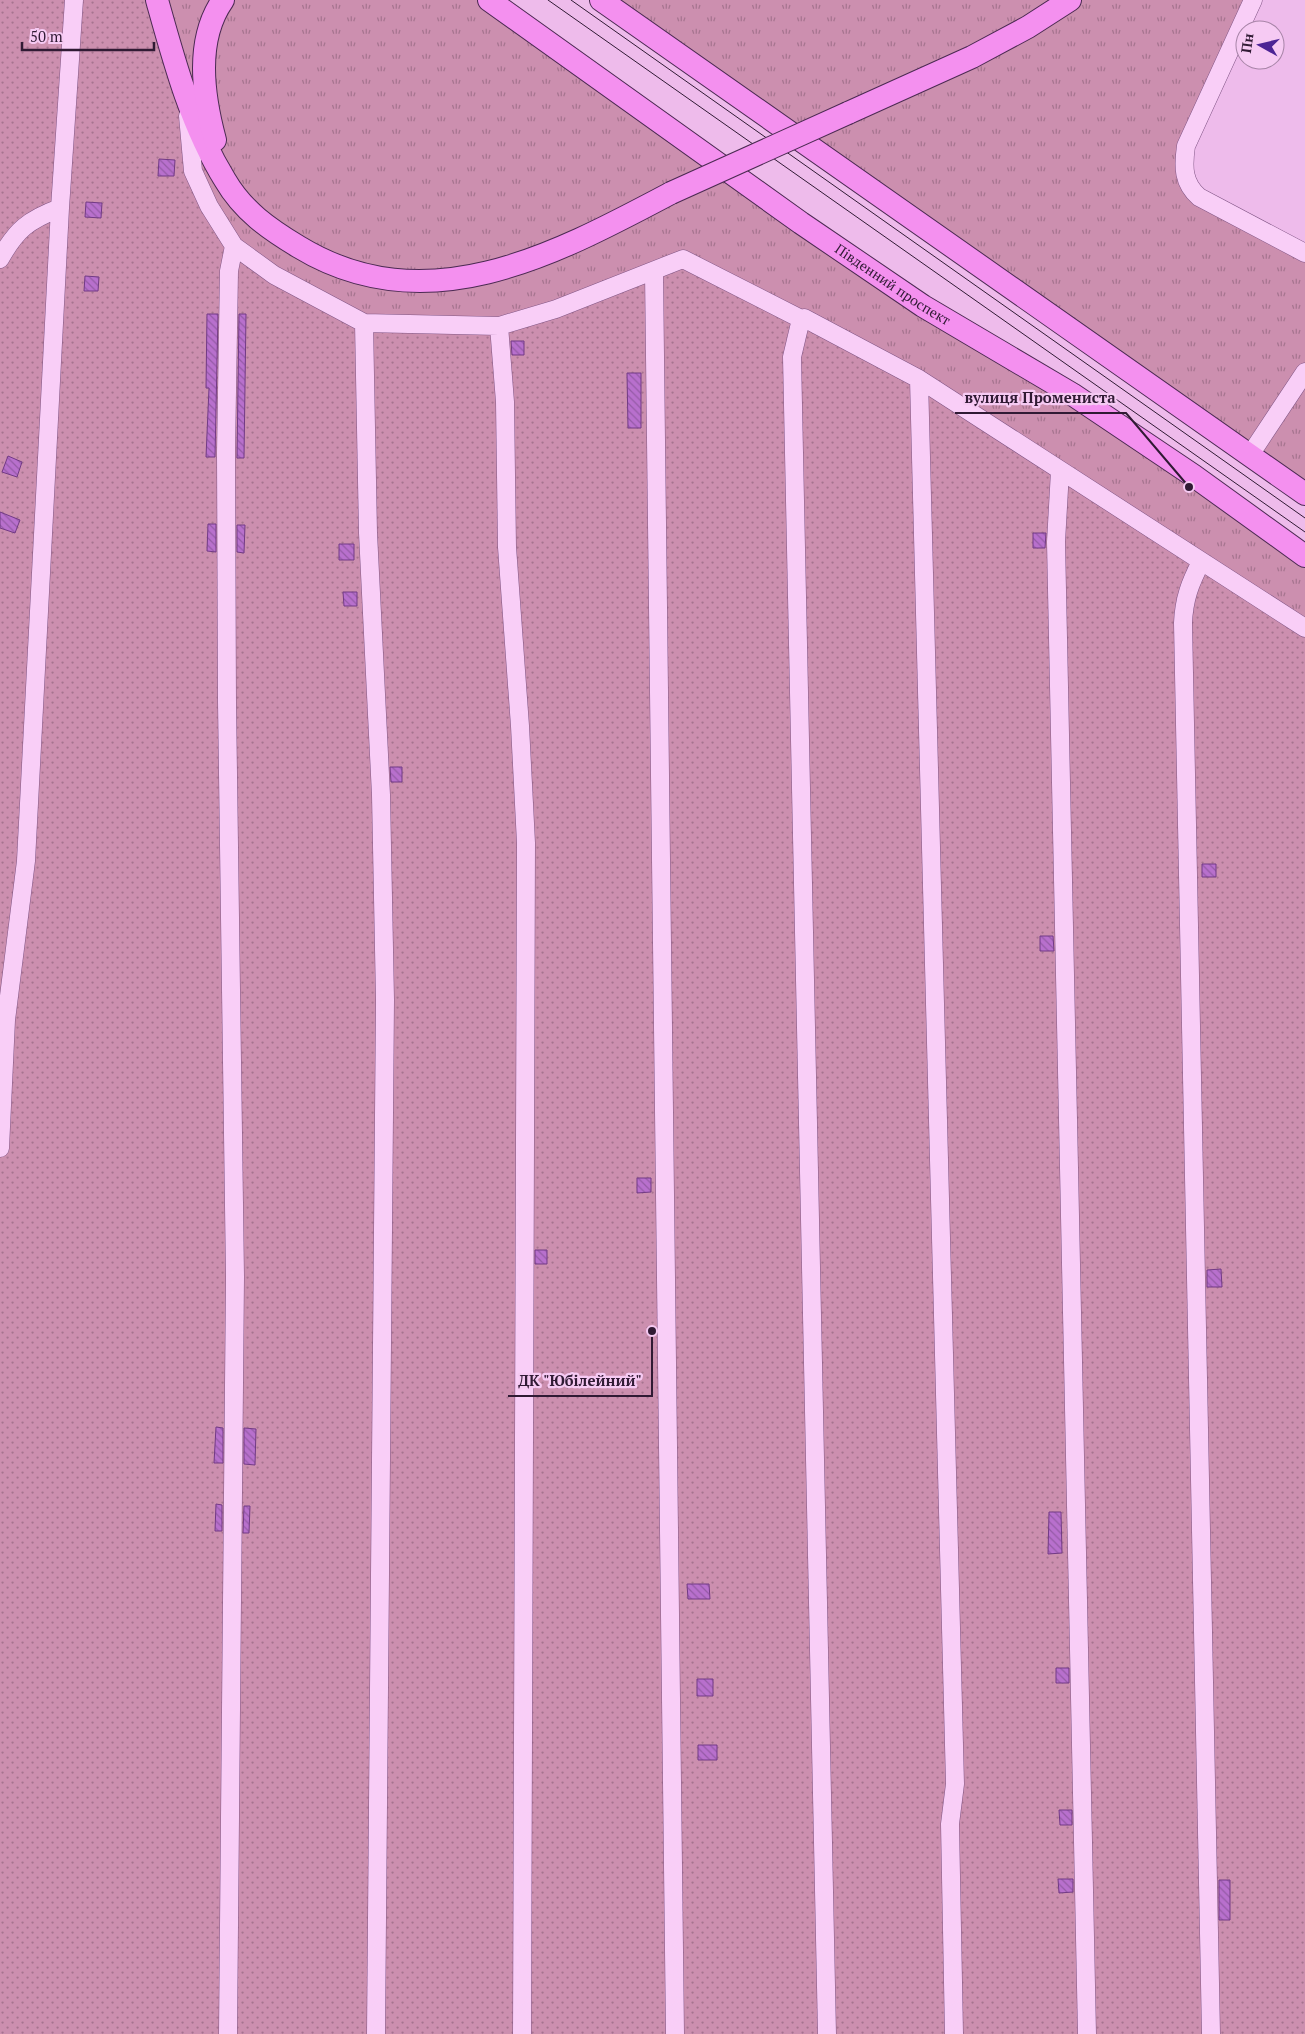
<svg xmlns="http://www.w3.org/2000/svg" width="1305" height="2034" viewBox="0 0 1305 2034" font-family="'PT Serif',serif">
<defs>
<pattern id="grass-tufts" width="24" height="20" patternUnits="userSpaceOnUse" patternTransform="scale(1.25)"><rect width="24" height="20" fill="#cc8faf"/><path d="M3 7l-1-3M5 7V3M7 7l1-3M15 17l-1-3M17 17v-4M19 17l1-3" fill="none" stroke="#a6748f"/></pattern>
<pattern id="garden-dots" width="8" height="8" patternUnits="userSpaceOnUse" patternTransform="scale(1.25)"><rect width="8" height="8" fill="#cc8faf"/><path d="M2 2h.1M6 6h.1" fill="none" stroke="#a6748f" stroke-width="1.8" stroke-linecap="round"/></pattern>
<pattern id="building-back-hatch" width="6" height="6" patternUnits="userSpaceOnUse" patternTransform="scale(1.25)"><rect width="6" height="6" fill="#b870cd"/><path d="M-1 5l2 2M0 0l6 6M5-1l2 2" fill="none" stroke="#965ba7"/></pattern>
</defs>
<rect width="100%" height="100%" fill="#eebbeb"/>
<!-- grass -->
<path fill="url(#grass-tufts)" d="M157,0H489L1305,556V628L499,326L364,323L234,246L209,206Z
M602,0H1253L1186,146V179L1305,253V495Z"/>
<!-- garden -->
<path fill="url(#garden-dots)" d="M0,0H157L193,171L234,246L364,323L499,326L683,259L804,318L1305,628V2034H0Z"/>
<!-- building -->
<path fill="url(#building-back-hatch)" stroke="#723a85" d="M159,159L175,160L174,176H158Z
M86,202L102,203L101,218L85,217Z
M85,276L99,277L98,291H84Z
M207,314H218L215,457H206L209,388H206Z
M239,314H246L244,458H237Z
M511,341H524V355H512Z
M627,373H641V428H628Z
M8,456L22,462L17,477L2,472Z
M0,512L20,520L15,533L0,528Z
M208,524H216V552L207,551Z
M237,525H245L244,553L237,552Z
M1033,533H1046L1045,548H1033Z
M339,544H354V560H339Z
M343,592H357V606H344Z
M390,767H402V782H391Z
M1202,864H1216V877H1202Z
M1040,936H1053L1054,951H1040Z
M637,1178H651V1192L637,1193Z
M535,1250H547V1264H535Z
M1221,1269L1222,1287H1207V1270Z
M216,1427L223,1428V1463H214Z
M244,1428L256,1429L255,1465L244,1464Z
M216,1504L222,1505V1531H215Z
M244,1506H250L249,1533H243Z
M1049,1512H1061L1062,1553L1048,1554Z
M687,1584H709L710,1599H688Z
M1056,1668H1069V1683H1056Z
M697,1679H713V1696H697Z
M698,1745H717V1760H698Z
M1059,1810H1072V1825H1060Z
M1058,1879H1073V1892L1059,1893Z
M1219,1880H1230V1920H1219Z"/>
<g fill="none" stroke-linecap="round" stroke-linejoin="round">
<defs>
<path id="minor" d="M1253,0L1186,146C1183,167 1183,183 1199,197L1305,253
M188,116L193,171L209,206L234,246L274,275L364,323L499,326L556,309L683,259L801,319
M0,259C16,230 28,220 60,208
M654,272L675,2034
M364,323L368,533L381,795L385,1000L376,2034
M499,326L505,402L507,547L520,726L526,843L522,2034
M919,379L955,1784L950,1824L954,2034
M1250,455L1305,372
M1060,471L1056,542L1087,2034
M1201,562C1190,583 1184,599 1183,623L1211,2034
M0,1148L6,1020L26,861L60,208L74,0
M228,2034L235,1277L227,702L226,452L229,271L234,246
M827,2034L792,357L801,319L804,318L919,379L1305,628"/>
<g id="major">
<path d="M157,0C174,61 191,125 225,180C243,211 269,229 299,247C426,324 554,255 671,193"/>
<path id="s1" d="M489,0L801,223L923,306L1072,394L1194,476L1305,556"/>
<path d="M601,0L1305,494"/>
<path d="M848,113L972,57L1028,27L1070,0"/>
<path d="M215,140C203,95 195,40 223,0"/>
</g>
</defs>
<!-- minor casing -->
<use href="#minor" stroke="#805585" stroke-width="19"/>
<!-- major casing -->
<use href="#major" stroke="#4b2a52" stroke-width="24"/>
<!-- minor -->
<use href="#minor" stroke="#f9cef7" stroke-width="18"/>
<!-- major -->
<use href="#major" stroke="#f490ef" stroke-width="22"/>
<!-- tram -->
<path stroke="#301a34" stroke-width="1" d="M548,0L1305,532
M571,0L1305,518"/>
<defs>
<path id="major-bridge" d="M671,193L848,113"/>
</defs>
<!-- major-bridge casing -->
<use href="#major-bridge" stroke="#4b2a52" stroke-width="24" stroke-linecap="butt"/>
<!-- major-bridge -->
<use href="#major-bridge" stroke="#f490ef" stroke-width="22"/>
</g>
<g text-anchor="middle" stroke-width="4.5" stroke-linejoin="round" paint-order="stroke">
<!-- street labels -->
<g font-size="14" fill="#301a34" stroke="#f6caf3">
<text dy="5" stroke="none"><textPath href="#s1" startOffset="494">Південний проспект</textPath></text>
</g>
</g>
<!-- callouts -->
<path fill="none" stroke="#301a34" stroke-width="2" d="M1189 487L1126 413H955M652 1331L652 1396H508"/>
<g fill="#301a34" stroke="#f6caf3" stroke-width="2">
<circle cx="1189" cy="487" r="5"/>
<circle cx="652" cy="1331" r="5"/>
</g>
<g font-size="15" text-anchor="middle" font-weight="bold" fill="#301a34" stroke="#f6caf3" stroke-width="4.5" stroke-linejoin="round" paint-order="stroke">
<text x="1040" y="403">вулиця Промениста</text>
<text x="580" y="1386">ДК "Юбілейний"</text>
</g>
<!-- north arrow -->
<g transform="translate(1260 45) rotate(278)"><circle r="24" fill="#f6caf3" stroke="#a784a7"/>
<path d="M0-4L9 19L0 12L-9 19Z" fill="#4c2495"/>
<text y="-8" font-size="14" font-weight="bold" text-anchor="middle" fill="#301a34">Пн</text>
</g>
<!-- scale -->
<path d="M22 42v8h132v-8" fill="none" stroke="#301a34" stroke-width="2.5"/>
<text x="30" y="42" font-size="15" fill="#301a34" stroke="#f6caf3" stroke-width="4" paint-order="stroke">50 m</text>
</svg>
